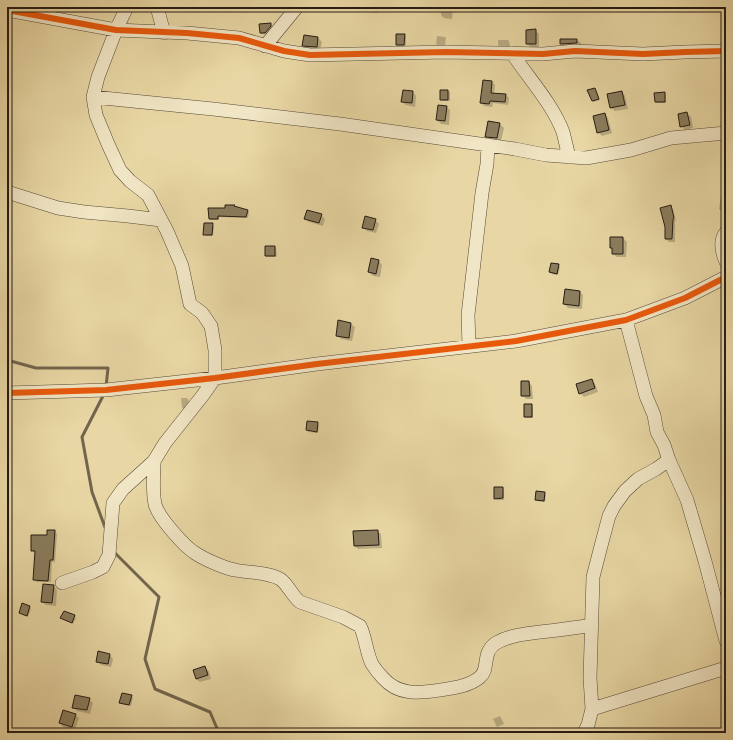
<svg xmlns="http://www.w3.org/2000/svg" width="733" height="740" viewBox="0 0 733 740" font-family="'EB Garamond',serif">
<rect width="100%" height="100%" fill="#e8d7a4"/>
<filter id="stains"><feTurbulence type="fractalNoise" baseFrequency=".005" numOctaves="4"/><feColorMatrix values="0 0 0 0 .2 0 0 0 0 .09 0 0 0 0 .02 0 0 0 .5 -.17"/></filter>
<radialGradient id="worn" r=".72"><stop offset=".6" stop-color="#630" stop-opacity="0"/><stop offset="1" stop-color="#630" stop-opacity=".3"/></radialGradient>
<!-- shadow -->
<path fill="#0003" d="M350,7H378L377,13L353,10Z
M441,7H453L452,19L444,18L441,15Z
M271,24L272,26V28L267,34H262L260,33Z
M724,24H726V32Z
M535,30L539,34V47H531L527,44Z
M404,35L406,36V46H398L397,45Z
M305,36L318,38L322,42L320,50L306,49L303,45Z
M437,36L445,37L446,38L445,45H438L436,44Z
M498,40H508L509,41L510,46H499L498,45Z
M561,40H577L581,43V46L565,48L561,44Z
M492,82L495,85L494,94L506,95L509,98L508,105L493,103L492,107L484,106L481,103Z
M595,89L596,90L600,100L594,102L592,101L589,91Z
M441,91H448L450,92V101H443L441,100Z
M413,92L416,96L415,107L406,105L402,102Z
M622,92L625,96L628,109L615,111L611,108Z
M664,93L666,95V103H657L656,102Z
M446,107L450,110L449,125L441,124L437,120Z
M687,113L691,117L693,128L685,130L681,126Z
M605,114L608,118L612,133L602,136L598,132Z
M489,122L500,124L504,128L501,141L490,140L486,136Z
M721,196L726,197V213L723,212L719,209Z
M234,206L236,208L248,211L249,212L248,218L219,217V220H211L210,219L226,209Z
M670,206L673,209L676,221H675V242H669L666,239Z
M321,215L325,219L323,226L309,222L305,219Z
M375,220L379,224L376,233L367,231L363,227Z
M212,224L214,226L213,236H206L204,234Z
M623,238L627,242L626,257H617L613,254V250L611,247Z
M275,247L276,248L277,257H267L266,256Z
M379,261L382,265L380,277L373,276L369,272Z
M558,265L560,267L558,275L552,274L550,272Z
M580,292L583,295L582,309L568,308L564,304Z
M351,324L355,327L352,341L341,339L337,335Z
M592,380L595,384L598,392L584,397L580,393Z
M529,382L532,386L533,399H526L522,395Z
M181,398H187L188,399L189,403L184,409L182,408Z
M531,405L533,407V418H526L525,417Z
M317,423L319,425L318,433L308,432L307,430Z
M502,488L504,489V500H497L495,498Z
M544,493L546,494L545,502L538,501L536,500Z
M55,531L57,534L55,562H52L51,582H37L34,579L36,553L32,550L48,536Z
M377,531L381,534L382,548L358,549L355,546Z
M54,586L57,590L56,606L46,605L42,602Z
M23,605L30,607L31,609L28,617L20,613Z
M74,616L76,618L73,624L61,618Z
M110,655L113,659L111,667L101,665L97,661Z
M205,668L209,671L211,679L200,682L196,679Z
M131,696L133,698L131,706L122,704L120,702Z
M89,699L93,703L90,714L77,711L73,707Z
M75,715L79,718L75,730L63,727L60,723Z
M500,716L504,724L497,727L493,719Z"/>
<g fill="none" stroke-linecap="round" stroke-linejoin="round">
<!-- stream -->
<path stroke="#72654d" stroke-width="3" d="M7,360L36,368H108L106,387
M104,394L82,437L92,492L106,530
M114,552L159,597L145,659L155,689L210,712L219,733"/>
</g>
<!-- building -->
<path fill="#8a7d5e" stroke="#251b13" d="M271,23V26L265,33H260L259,24Z
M536,29V44H526V30Z
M396,34H405L404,45H396Z
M304,35L318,37L317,47L302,46Z
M560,39H577V43L560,44Z
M483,80L492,81L491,93L506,94L505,102L490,101L489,104L480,103Z
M595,88L599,99L592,101L587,90Z
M403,90L413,91L412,103L401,102Z
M440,90H448V100H440Z
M622,91L625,105L610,108L607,94Z
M665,92V102H655L654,93Z
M438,105L447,106L445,121L436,120Z
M687,112L690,125L680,127L678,114Z
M605,113L609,130L597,133L593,116Z
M488,121L500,123L497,138L485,137Z
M225,205H235L234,206L248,210L246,217L218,216V219H209L208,208H225Z
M671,205L674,218L673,219L672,239H665V227L660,208Z
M307,210L322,214L319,223L304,219Z
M365,216L376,219L373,230L362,228Z
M204,223H213L212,235H203Z
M610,237H623V254H612V248H610Z
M265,246H275V256H265Z
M371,258L379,260L376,274L368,272Z
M551,263L559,264L557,274L549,272Z
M565,289L580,291L579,306L563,304Z
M338,320L351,323L349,338L336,336Z
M592,379L595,388L579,394L576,384Z
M521,381H529L530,396H521Z
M524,404H532V417H524Z
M307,421L318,422L317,432L306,430Z
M494,487H503V498L494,499Z
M536,491L545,492L544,501L535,500Z
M47,530H55L53,560H50L48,581L33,580L35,551H31V535H47Z
M378,530L379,545L354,546L353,531Z
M43,584L54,585L52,603L41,602Z
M22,603L30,606L27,616L19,613Z
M64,611L75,615L72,623L60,618Z
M98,651L110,654L108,664L96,662Z
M205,666L208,675L196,679L193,670Z
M122,693L132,695L129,705L119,703Z
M75,695L90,698L87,710L72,708Z
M63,710L76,714L72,727L59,723Z"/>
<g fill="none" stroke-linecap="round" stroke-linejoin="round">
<defs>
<path id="minor" d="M157,7L164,33
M7,10L116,30L187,33L239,38L284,51L310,55L446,52L543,54L575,51L643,54L685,52L726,51
M265,46L297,7
M512,53C529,79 552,103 563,132C565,140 567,149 569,157
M93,97L213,109L340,124L515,149L546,155L586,158L631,150L671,138L726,133
M7,192L58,208L84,212L128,216L161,220
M726,232C719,240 722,253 726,262
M626,320L646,396L654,415L657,432L664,445L669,460L687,500L705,561L726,641
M469,346L468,315L482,193L487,164L488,145
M7,393L106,390L215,378L317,364L516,341L626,320L685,298L726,277
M154,461C154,475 152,490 155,504C158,517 184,546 195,553C204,559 224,568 235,570C249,573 268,572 280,579C288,584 292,596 300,602L343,617L360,626C366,638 366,652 372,664C375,669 379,674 383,678C399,696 419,693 440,690C453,688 470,686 480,677C490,669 481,653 496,643C510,635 525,634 540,632C558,630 575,628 592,625
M62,583L93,572L103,567L109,555L113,503L123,489L143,471L154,461L165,443L203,395L215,378V350L211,326L202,313L190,304L182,266L167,231L148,195L130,181L120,170L108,144L96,115L93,97L98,77L116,30L127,7
M592,709L726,668
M584,733L588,725L592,709L590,678L593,577L601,546L609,516L614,506L625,491L638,479L656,469L669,460"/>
</defs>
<!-- minor casing -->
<use href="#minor" stroke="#564a37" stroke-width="14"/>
<!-- minor -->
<use href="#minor" stroke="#f0e5c4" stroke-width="13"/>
<defs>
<path id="cycleway" d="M7,10L116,30L187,33L239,38L284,51L310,55L446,52L543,54L575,51L643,54L685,52L726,51
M7,393L106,390L215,378L317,364L516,341L626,320L685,298L726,277"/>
</defs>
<!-- cycleway casing -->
<use href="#cycleway" stroke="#f0e5c4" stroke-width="8"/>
<!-- cycleway -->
<use href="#cycleway" stroke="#e8590c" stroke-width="6"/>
</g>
<!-- margin -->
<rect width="733" height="740" fill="none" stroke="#e8d7a4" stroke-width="24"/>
<rect x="8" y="8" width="717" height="724" fill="none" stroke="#251b13" stroke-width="2"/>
<rect x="12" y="12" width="709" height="716" fill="none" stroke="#251b13"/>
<rect width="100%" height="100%" filter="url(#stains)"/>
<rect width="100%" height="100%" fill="url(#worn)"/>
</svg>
